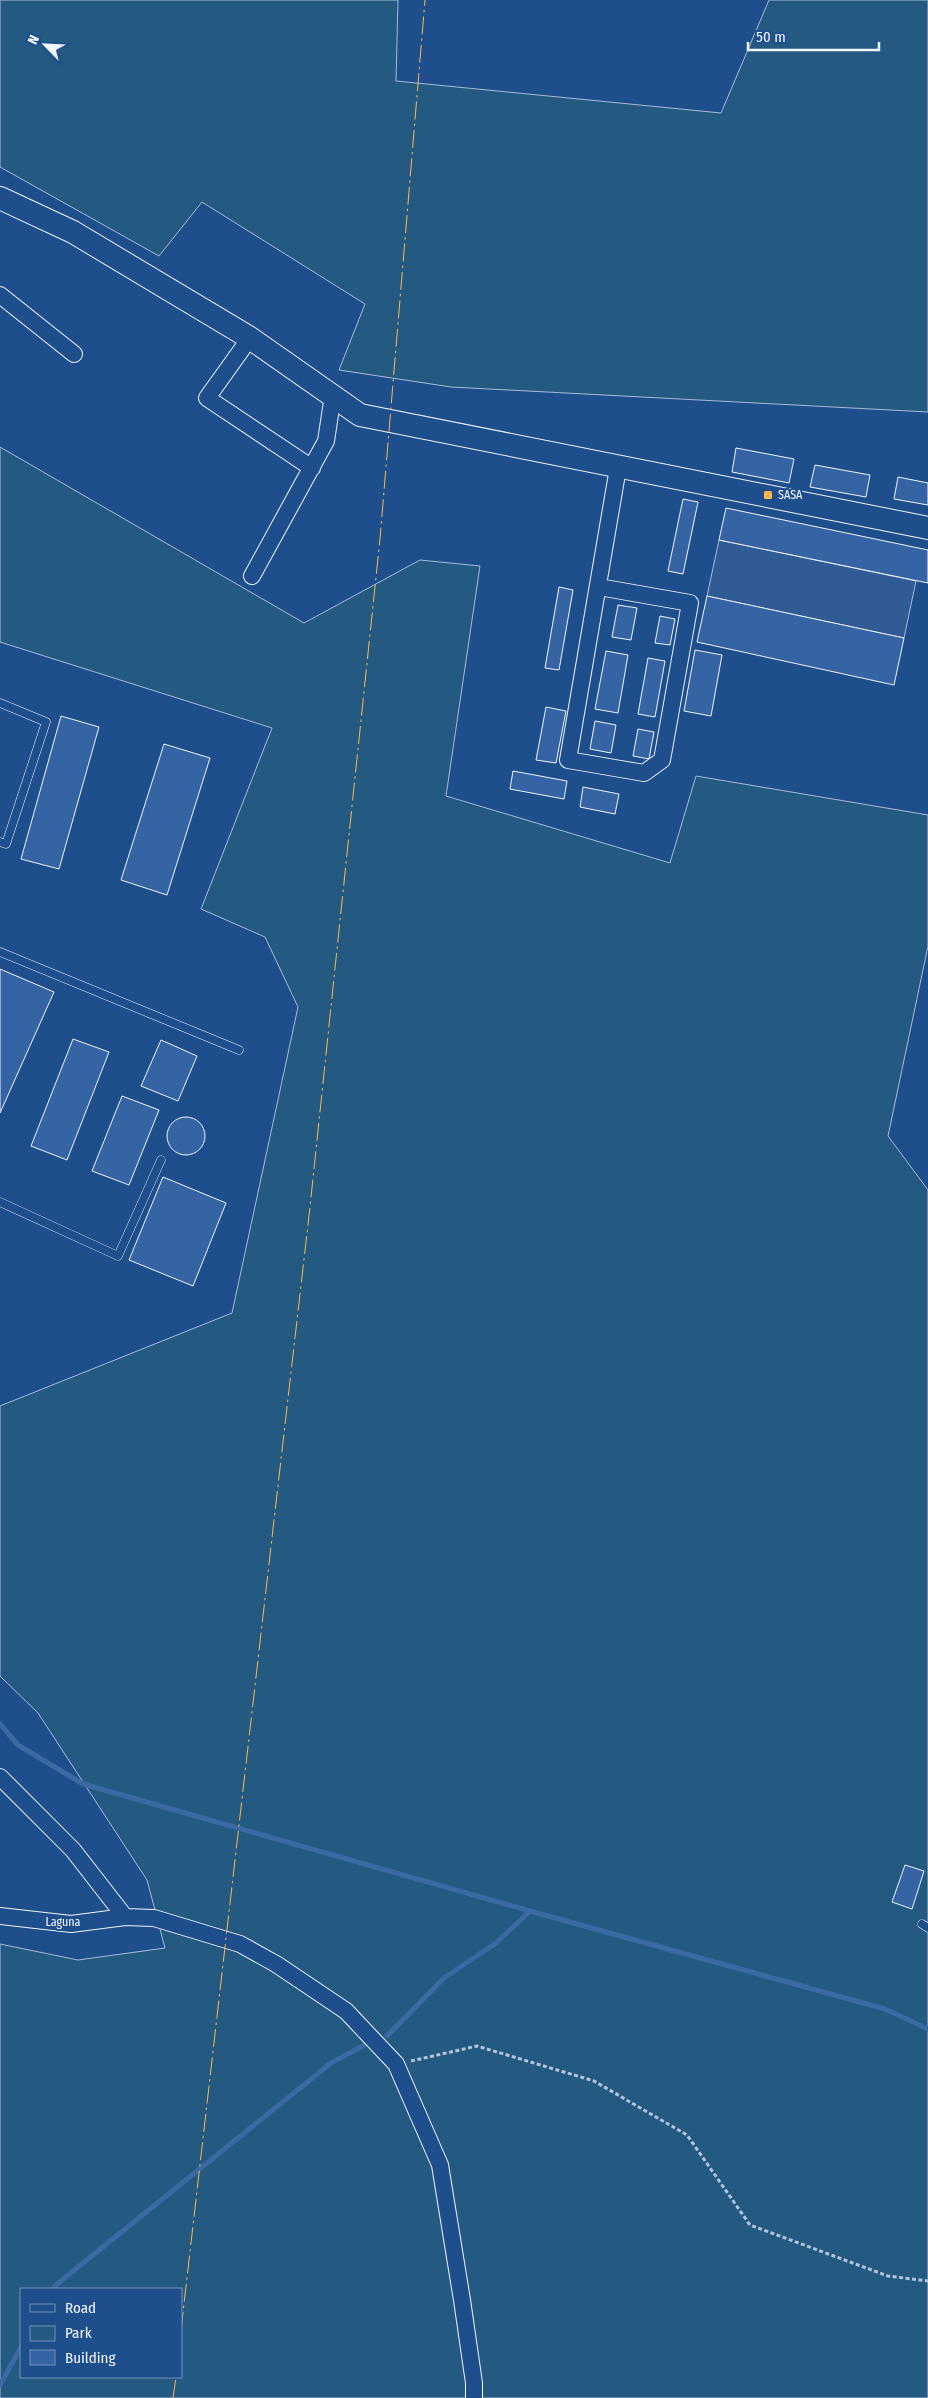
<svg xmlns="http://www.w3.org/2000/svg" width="928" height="2398" viewBox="0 0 928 2398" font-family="'Fira Sans Condensed',sans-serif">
<rect width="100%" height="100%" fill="#1f4e8c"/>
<!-- green -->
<path fill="#245a82" stroke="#a8bbd7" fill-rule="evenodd" d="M0,0H398L396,81L721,113L769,0H928V412L451,387L339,370L365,304L202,202L159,256L0,167Z
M0,447L304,623L420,560L480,566L446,796L670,863L696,776L928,815V946L888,1136L928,1190V2398H0V1944L78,1960L165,1948L147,1880L38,1713L0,1676V1406L232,1313L298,1007L265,937L201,909L272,728L0,642ZM21,2289H181V2377H21Z"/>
<!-- parking -->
<path fill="#305b95" stroke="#a8bbd7" d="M719,540L916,581L904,638L707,596Z"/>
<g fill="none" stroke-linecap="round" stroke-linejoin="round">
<!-- stream -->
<path stroke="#3b69a3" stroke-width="5" d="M0,1724L18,1745L83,1784L530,1911L885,2009L928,2029
M387,2036L444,1978L496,1943L530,1911
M53,2289L57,2284L331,2063L370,2042
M0,2385L21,2347"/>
</g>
<!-- building -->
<path fill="#3563a3" stroke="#f2f6ff" d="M736,448L794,459L789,483L732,472Z
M815,465L870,475L866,497L810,487Z
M898,477L928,483V505L894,499Z
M683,499L698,502L683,574L668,571Z
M726,508L928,550V583L719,540Z
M559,587L573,590L559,670L545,668Z
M707,596L904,638L894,685L697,642Z
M618,605L637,608L631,640L612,637Z
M660,616L675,619L670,645L655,643Z
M695,650L722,655L711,716L684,711Z
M606,651L628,655L618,713L595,709Z
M648,658L665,661L655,717L638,714Z
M546,707L566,711L556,763L536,760Z
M61,716L99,727L59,869L21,859Z
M595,721L616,725L611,753L590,749Z
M638,729L654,732L649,759L633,756Z
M164,744L210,758L167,895L121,880Z
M513,771L567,781L564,799L510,789Z
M583,787L619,794L615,814L580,807Z
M0,969L54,992L0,1113Z
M73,1039L109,1052L67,1160L31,1146Z
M161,1040L197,1056L178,1101L141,1086Z
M122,1096L159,1110L129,1185L92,1171Z
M167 1136a19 19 0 1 1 38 0a19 19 0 1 1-38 0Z
M163,1177L226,1203L193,1286L129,1260Z
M905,1865L924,1871L912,1909L892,1902Z"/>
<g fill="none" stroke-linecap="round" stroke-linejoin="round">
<defs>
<path id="lane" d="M0,703L46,722L6,844L0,842
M0,952L239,1050
M0,1202L118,1256L161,1160
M922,1924L928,1928"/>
<path id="street" d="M0,295L74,354
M250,338L207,398L312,468
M252,576L326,441L333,395
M599,587L690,603L662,760L644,773L568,760L618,468
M0,1777L73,1850L125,1917
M0,1916L71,1924L125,1917L154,1918L240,1944L276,1964L346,2011L396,2064L440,2165L462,2300L474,2383V2398"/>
<path id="secondary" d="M0,198L73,232L250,338L360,415L928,528"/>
</defs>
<!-- lane casing -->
<use href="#lane" stroke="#f2f6ff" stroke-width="9"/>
<!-- street casing -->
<use href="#street" stroke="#f2f6ff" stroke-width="18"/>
<!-- secondary casing -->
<use href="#secondary" stroke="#f2f6ff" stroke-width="24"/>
<!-- path -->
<path stroke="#b3c4dc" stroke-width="3" stroke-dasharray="4 2.5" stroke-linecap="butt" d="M411,2061L477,2046L594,2081L687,2135L750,2225L888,2276L928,2281"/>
<!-- lane -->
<use href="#lane" stroke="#1f4e8c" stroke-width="8"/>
<!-- street -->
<use href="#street" stroke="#1f4e8c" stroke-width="16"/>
<!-- secondary -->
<use href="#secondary" stroke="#1f4e8c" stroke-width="22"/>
<!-- power -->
<path stroke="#ffb74d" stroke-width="1" stroke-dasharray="18 4 2.5 4" stroke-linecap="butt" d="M181,2330L310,1207L380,539L425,0
M173,2398L176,2377"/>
</g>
<!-- markers -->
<rect fill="#ffb74d" stroke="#1f4e8c" stroke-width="2" x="763" y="490" width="10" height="10" rx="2.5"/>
<g text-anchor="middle" stroke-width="4" stroke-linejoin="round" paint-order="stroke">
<!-- poi labels -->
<g font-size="12" fill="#f2f6ff" stroke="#1f4e8c" text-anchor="start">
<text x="778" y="499">SASA</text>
</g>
<!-- street labels -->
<g font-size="12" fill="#f2f6ff" stroke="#1f4e8c">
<text x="63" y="1926">Laguna</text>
</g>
</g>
<!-- legend -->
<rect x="20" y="2288" width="162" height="90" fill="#1f4e8c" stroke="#7391ba"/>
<rect x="30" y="2304" width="25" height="8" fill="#1f4e8c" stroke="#7391ba"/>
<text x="65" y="2313" font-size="15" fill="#f2f6ff">Road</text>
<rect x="30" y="2326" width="25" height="15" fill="#245a82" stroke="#7391ba"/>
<text x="65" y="2338" font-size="15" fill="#f2f6ff">Park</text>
<rect x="30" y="2350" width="25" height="15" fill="#3563a3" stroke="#7391ba"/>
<text x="65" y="2363" font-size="15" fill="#f2f6ff">Building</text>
<!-- north arrow -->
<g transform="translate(45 45) rotate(294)" stroke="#1f4e8c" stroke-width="4" paint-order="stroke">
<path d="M0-4L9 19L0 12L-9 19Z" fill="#f2f6ff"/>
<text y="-8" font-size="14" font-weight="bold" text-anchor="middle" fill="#f2f6ff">N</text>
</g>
<!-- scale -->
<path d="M748 42v8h131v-8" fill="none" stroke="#f2f6ff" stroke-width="2.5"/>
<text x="756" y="42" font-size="15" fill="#f2f6ff" stroke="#1f4e8c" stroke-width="4" paint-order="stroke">50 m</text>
</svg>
